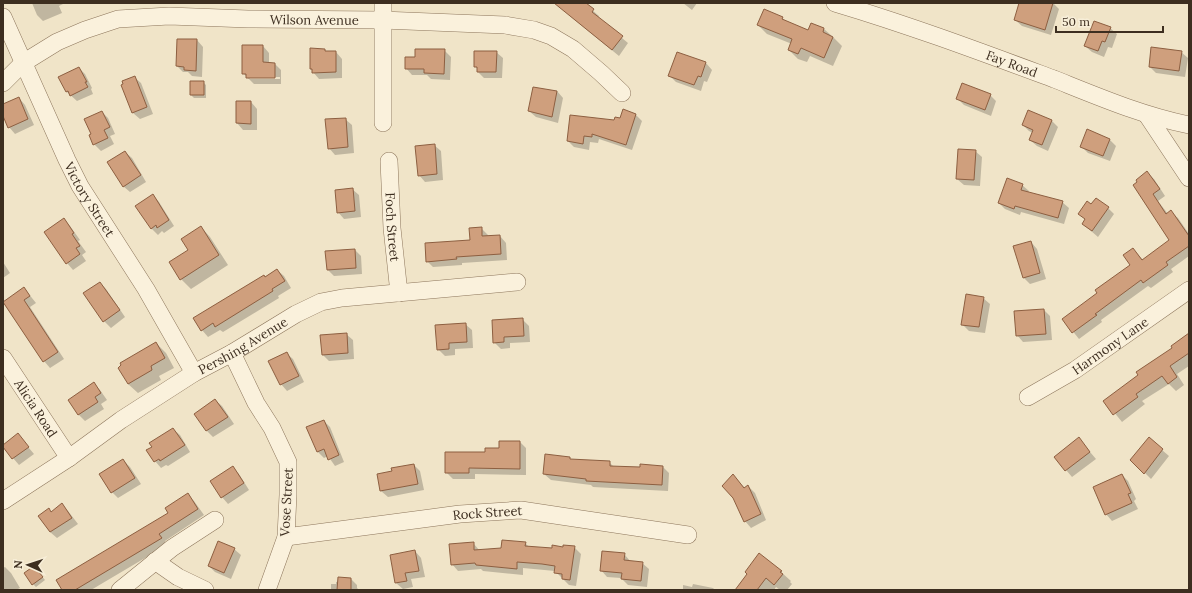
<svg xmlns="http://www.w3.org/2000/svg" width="1192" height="593" viewBox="0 0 1192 593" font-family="Lora,serif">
<rect width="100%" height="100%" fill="#f0e4c8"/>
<!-- shadow -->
<path fill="#0003" fill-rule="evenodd" d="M32,3H65L59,6L62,13L43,21L37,15Z
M567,3H584L599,16L598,18L628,43L619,56L569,15Z
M683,3H697L692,10Z
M1020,3H1053L1059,9L1051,35L1022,26L1015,20Z
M782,18L787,22L809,31L812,24L824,29L833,37L842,46L833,66L810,56L807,62L798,59L789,50L792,44L767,34L758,25Z
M1110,28L1117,34L1112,48L1108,47L1104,57L1092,52L1085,46Z
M197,40L203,47L202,77L192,76L188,72H183L177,66Z
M263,46L269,53V63L275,64L281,70V84H254L243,73ZM248,77H280V79H250Z
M325,50L327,52H336L342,59V78L319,79L313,72L311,69Z
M444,50L451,57L450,80L431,79L427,75H412L406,68L416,58Z
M496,52L503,58L502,78H484L478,72V69L475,66Z
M1181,52L1188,58L1185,77L1156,73L1150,67Z
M677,53L706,63L712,70L707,82L704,81L701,91L676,82L669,75Z
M79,68L85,74L92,88L91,89L93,94L77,101L67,92L60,77Z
M134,77L141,83L153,114L140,119L133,113L122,86Z
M203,82L206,85V98H194L191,95Z
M557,91L563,98L558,123L536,117L529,111Z
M990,95L996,101L991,116L964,105L958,99Z
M19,98L25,105L34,125L15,134L9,127L3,114V109Z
M237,102H251L257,109V130H243L237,123Z
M1028,111L1052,121L1058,127L1048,151L1037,146L1030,140L1033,133L1029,131L1023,125Z
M102,112L108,118L115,134L110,136L114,144L101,151L94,144L92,134Z
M635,114L642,121L632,150L599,139L598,143L590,142L589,150L574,147L568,141Z
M345,119L352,125L354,153L335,155L329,148Z
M1109,139L1116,146L1110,161L1088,153L1081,146Z
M434,145L441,151L443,180L425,182L419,175Z
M975,151L982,157L980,186L964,185L957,179Z
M125,152L132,158L146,182L130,192L123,186Z
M1147,173L1154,179L1165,196L1158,201L1168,214L1171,212L1178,218L1189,234V256L1171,269L1173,272L1151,288L1148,286L1101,320L1102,322L1079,339L1063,319L1099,293L1132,265L1133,249L1143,260L1171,240L1134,185Z
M1022,185L1029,191L1028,193L1062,202L1069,208L1064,224L1021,212L1020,215L1005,209L999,203Z
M352,189L359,195L361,217L344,219L338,212Z
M153,195L159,202L174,226L164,233L162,231L158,235L151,228Z
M1091,206L1108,208L1114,214L1098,237L1083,224L1086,220L1080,214Z
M64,219L70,226L80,240L78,241L86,252L82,255L86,261L73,270L67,263Z
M201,227L210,237L228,265L191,289L181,279L190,250Z
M481,228L488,235V237L500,236L506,243L507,260L462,263V265L433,267L427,261L471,241Z
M1031,242L1037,249L1046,279L1030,284L1024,278Z
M355,250L361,256L362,274L334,276L328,270L326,252Z
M3,262L10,273L3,278Z
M277,270L284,276L291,288L278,296L279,298L223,332L220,330L208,337L202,330L194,318Z
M100,283L106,289L125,317L111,328L104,321L85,294Z
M24,288L36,303L30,307L64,359L50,368L44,361L4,301Z
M983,298L990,304L985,333L969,331L962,324Z
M1044,310L1050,316L1052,340L1023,342L1017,335Z
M522,319L529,326L530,342L510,343V348L501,349L494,342Z
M465,324L472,330L473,348L455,349V355L445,356L438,349Z
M346,334L353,340L354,359L329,361L323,355Z
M1189,334V366L1177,374L1184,385L1176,391L1169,384L1142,401L1145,404L1122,422L1105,401L1174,348Z
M156,343L166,353L174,368L159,376L161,380L138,393L128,384Z
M286,353L293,359L304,382L287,391L281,384Z
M94,384L100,390L107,400L101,404L104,409L85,421L79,415L69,400Z
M215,400L222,406L234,424L213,437L207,431L195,414Z
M324,421L330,427L344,462L335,466L328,456L324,458L317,451Z
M173,429L180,435L190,452L168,466L166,465L161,468L155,461L153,447Z
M18,435L34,454L19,465L13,458Z
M1079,439L1096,459L1072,477L1055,457Z
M500,442H520L526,448V475L475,474V479H453L446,472L486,453L500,449Z
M1162,450L1169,456L1151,479L1132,460Z
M569,458L571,460L609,462L614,467L641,468L663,467L669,473L668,491L593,487L591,485L551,480L544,474Z
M123,460L130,467L141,484L118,498L112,492Z
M414,465L420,471L424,490L388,497L381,491L378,475Z
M233,468L239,474L249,490L228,504L222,497Z
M1122,475L1128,481L1136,499L1134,501L1138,509L1112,521L1106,514Z
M733,476L745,488L748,486L755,493L766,520L751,528L745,521Z
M188,495L194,501L204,515L165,541L167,545L91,590H63L169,513Z
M62,505L68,511L78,524L57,538L50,532L39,516L51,513Z
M473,543L480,551L502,549L525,543L529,547L552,549L574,547L581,554L576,586L569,585L555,571L523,568V575L483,571L481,569L458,571L452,564Z
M234,549L241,555L231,579L215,572L209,566Z
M415,551L421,558L425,577L411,579L413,587L403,589L396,583Z
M624,554L631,562L642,563L649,569L647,587L628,585L621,578L607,577L601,570Z
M759,555L781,572L791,581L790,582L792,584L787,590H780L776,587L774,590H740Z
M5,567L11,573L20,588L16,590H3V568Z
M34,567L45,580L36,587L33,584Z
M351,579L357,585V588L359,590H331V584H336V582Z
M693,584L713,588L715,590H683V585L692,587Z"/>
<!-- building -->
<path fill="#cf9f7d" stroke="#8d5f41" d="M554,3H586L594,9L592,12L623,36L612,50Z
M1019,3H1053L1045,30L1014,20Z
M764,9L783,17L782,19L808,30L811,23L824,28L823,32L833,37L824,58L801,48L798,54L788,50L792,39L757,25Z
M1094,21L1111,27L1105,42L1102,41L1098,51L1084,46Z
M177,39H197L196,71L184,70V67L176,66Z
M242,45H263V62L275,63V78H246V74H242Z
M1151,47L1182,51L1179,71L1149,67Z
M310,48L325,49V51H336V72L312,73V69H310Z
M415,49H445L444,74L424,73V69H405V57H415Z
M474,51H497L496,72H477V67H474Z
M677,52L706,62L701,77L698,76L694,85L668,76Z
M79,67L87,82H85L88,87L70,96L68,91L66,92L58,77Z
M135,76L147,107L132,113L121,85L123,84L122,81Z
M190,81H204V95H190Z
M962,83L991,94L985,110L956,99Z
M533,87L557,91L552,117L528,111Z
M19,97L28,119L8,128L3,116V104Z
M236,101H251V124L236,123Z
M623,109L636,114L626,145L592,134V137L584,136L583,144L567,141L570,115L614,120L615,117L620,118Z
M1028,110L1052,120L1042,145L1029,140L1033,130L1022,125Z
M102,111L110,127L104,130L108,138L93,145L89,135L91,134L84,119Z
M346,118L348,147L328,149L325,119Z
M1087,129L1110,139L1103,156L1080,147Z
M435,144L437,174L418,176L415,146Z
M958,149L976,150L974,180L956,179Z
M125,151L141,175L123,187L107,162Z
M1147,171L1160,189L1153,194L1166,214L1171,210L1189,236V246L1166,262L1168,265L1143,283L1141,280L1095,314L1097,315L1072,333L1062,319L1097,293L1095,290L1130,265L1123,255L1133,248L1142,260L1169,240L1133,185L1137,182L1136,180Z
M1007,178L1023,184L1021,190L1063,201L1058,218L1015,206L1014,209L998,203Z
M353,188L355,211L337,213L335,190Z
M153,194L169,220L157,228L156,225L151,229L135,206Z
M1096,198L1109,207L1092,231L1082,224L1085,219L1078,214L1087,201L1091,204Z
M64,218L74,233L72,234L80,246L76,248L80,254L66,264L44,232Z
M201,226L219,255L180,280L169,262L188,250L181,239Z
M482,227V236L500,235L501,254L456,257L457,259L426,262L425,243L470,240L469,228Z
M1031,241L1040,273L1023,278L1013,246Z
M355,249L356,268L327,270L325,251Z
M277,269L285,281L272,289L273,291L215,327L213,323L201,331L193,318L264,275L265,277Z
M100,282L120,310L103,322L83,293Z
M24,287L30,296L24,300L58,352L43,362L3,302Z
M966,294L984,297L979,327L961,325Z
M1044,309L1046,334L1016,336L1014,311Z
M523,318L524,336L504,337V342L493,343L492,320Z
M466,323L467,342L449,343V349L437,350L435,325Z
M347,333L348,353L322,355L320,335Z
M1189,333V353L1170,366L1177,377L1168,384L1162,376L1136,394L1138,397L1113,415L1103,401L1138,375L1136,372L1172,348L1171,346Z
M156,342L165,358L151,366L152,370L128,384L118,368L121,365L120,363Z
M287,352L299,376L280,385L268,361Z
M94,382L101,393L95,397L98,402L78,415L68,400Z
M215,399L228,417L206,431L194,414Z
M324,420L339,455L328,460L324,449L317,452L306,427Z
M173,428L185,445L160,461L159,459L154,462L146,450L152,447L149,443Z
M18,433L29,447L12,459L3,447V445Z
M1079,437L1090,452L1065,471L1054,457Z
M1149,437L1163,449L1144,474L1130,460Z
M499,441H520V469L469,468V473H445V452H485V448H499Z
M545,454L570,457V459L610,461V466L640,467V464L663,466L662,485L586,481V479L543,474Z
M123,459L135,478L111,493L99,474Z
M414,464L418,484L380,491L377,474L392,471L391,468Z
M233,466L244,483L221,498L210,481Z
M733,474L744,488L748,485L761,514L744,522L733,498L722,486Z
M1122,474L1131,493L1128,494L1132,503L1105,515L1093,487Z
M188,493L198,509L159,534L162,538L75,590H62L56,580L168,513L165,508Z
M62,503L72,518L50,532L38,516L49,508L51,512Z
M502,540L526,542L525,546L552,548V545L563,547V545L575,546L570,580L562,579V574L554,573L555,566L542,564L517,562V569L476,565L475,563L451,565L449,544L474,542V550L501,548Z
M218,541L235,548L224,573L208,566Z
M415,550L419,571L405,573L407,581L395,583L390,555Z
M602,551L625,553L624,560L643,562L641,581L621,579L622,573L600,571Z
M759,553L782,571L780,572L783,574L774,585L766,578L757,590H735L747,574L745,572Z
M34,566L43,577L32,585L24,573Z
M338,577L351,578V590H337Z"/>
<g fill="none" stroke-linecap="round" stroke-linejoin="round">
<defs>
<g id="minor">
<path d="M383,3V123"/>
<path id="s1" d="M835,3C909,25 981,52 1054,79C1099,97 1141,115 1189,125"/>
<path id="s2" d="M3,17L67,160L80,186L146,289L194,373"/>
<path id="s3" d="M3,83L23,63L57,42L85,30L118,19L169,16L248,19L382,20L505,25L534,30L551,36L573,49L601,73L622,93"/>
<path d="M1147,115L1189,178"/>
<path id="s4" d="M389,161L392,228L399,293"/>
<path d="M232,353L256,403L272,428L288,462V495L286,537L267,590"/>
<path id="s5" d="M3,358L69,458"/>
<path id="s6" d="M1028,397L1075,370L1189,290"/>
<path id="s7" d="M3,501L69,458L121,420L194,373L232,353L296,314L321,302L342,298L517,282"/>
<path id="s8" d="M286,537L460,514L521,510L688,535"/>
<path d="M155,561L178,577L205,590"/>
<path d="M120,590L172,548L215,520"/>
</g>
</defs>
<!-- minor casing -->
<use href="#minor" stroke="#8d765c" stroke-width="18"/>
<!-- minor -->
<use href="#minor" stroke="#faf1dc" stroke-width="17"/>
</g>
<g text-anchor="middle" stroke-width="3" stroke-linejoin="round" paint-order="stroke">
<!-- street labels -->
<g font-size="13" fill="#3d2e20" stroke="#f7eed8">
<text dy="5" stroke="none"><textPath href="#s3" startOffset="330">Wilson Avenue</textPath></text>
<text dy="5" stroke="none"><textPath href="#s1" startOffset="187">Fay Road</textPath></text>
<text dy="5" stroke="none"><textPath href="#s2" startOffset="202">Victory Street</textPath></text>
<text dy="5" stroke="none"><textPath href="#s4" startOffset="66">Foch Street</textPath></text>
<text dy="5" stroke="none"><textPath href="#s7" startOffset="286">Pershing Avenue</textPath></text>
<text dy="5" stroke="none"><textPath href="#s6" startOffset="97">Harmony Lane</textPath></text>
<text dy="5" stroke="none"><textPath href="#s5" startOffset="60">Alicia Road</textPath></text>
<text transform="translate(286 502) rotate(-87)" y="5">Vose Street</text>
<text dy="5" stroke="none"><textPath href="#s8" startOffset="203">Rock Street</textPath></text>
</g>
</g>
<!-- border -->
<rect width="1192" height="593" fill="none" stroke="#3d2e20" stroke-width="8"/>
<!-- north arrow -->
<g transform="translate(28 565) rotate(273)" stroke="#f7eed8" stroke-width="3" paint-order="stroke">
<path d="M0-3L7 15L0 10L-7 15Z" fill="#3d2e20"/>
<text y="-6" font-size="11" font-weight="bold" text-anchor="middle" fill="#3d2e20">N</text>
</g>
<!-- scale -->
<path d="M1056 26v6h107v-6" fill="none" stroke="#3d2e20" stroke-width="2"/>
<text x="1062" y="26" font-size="12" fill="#3d2e20" stroke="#f7eed8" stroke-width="3" paint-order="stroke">50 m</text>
</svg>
